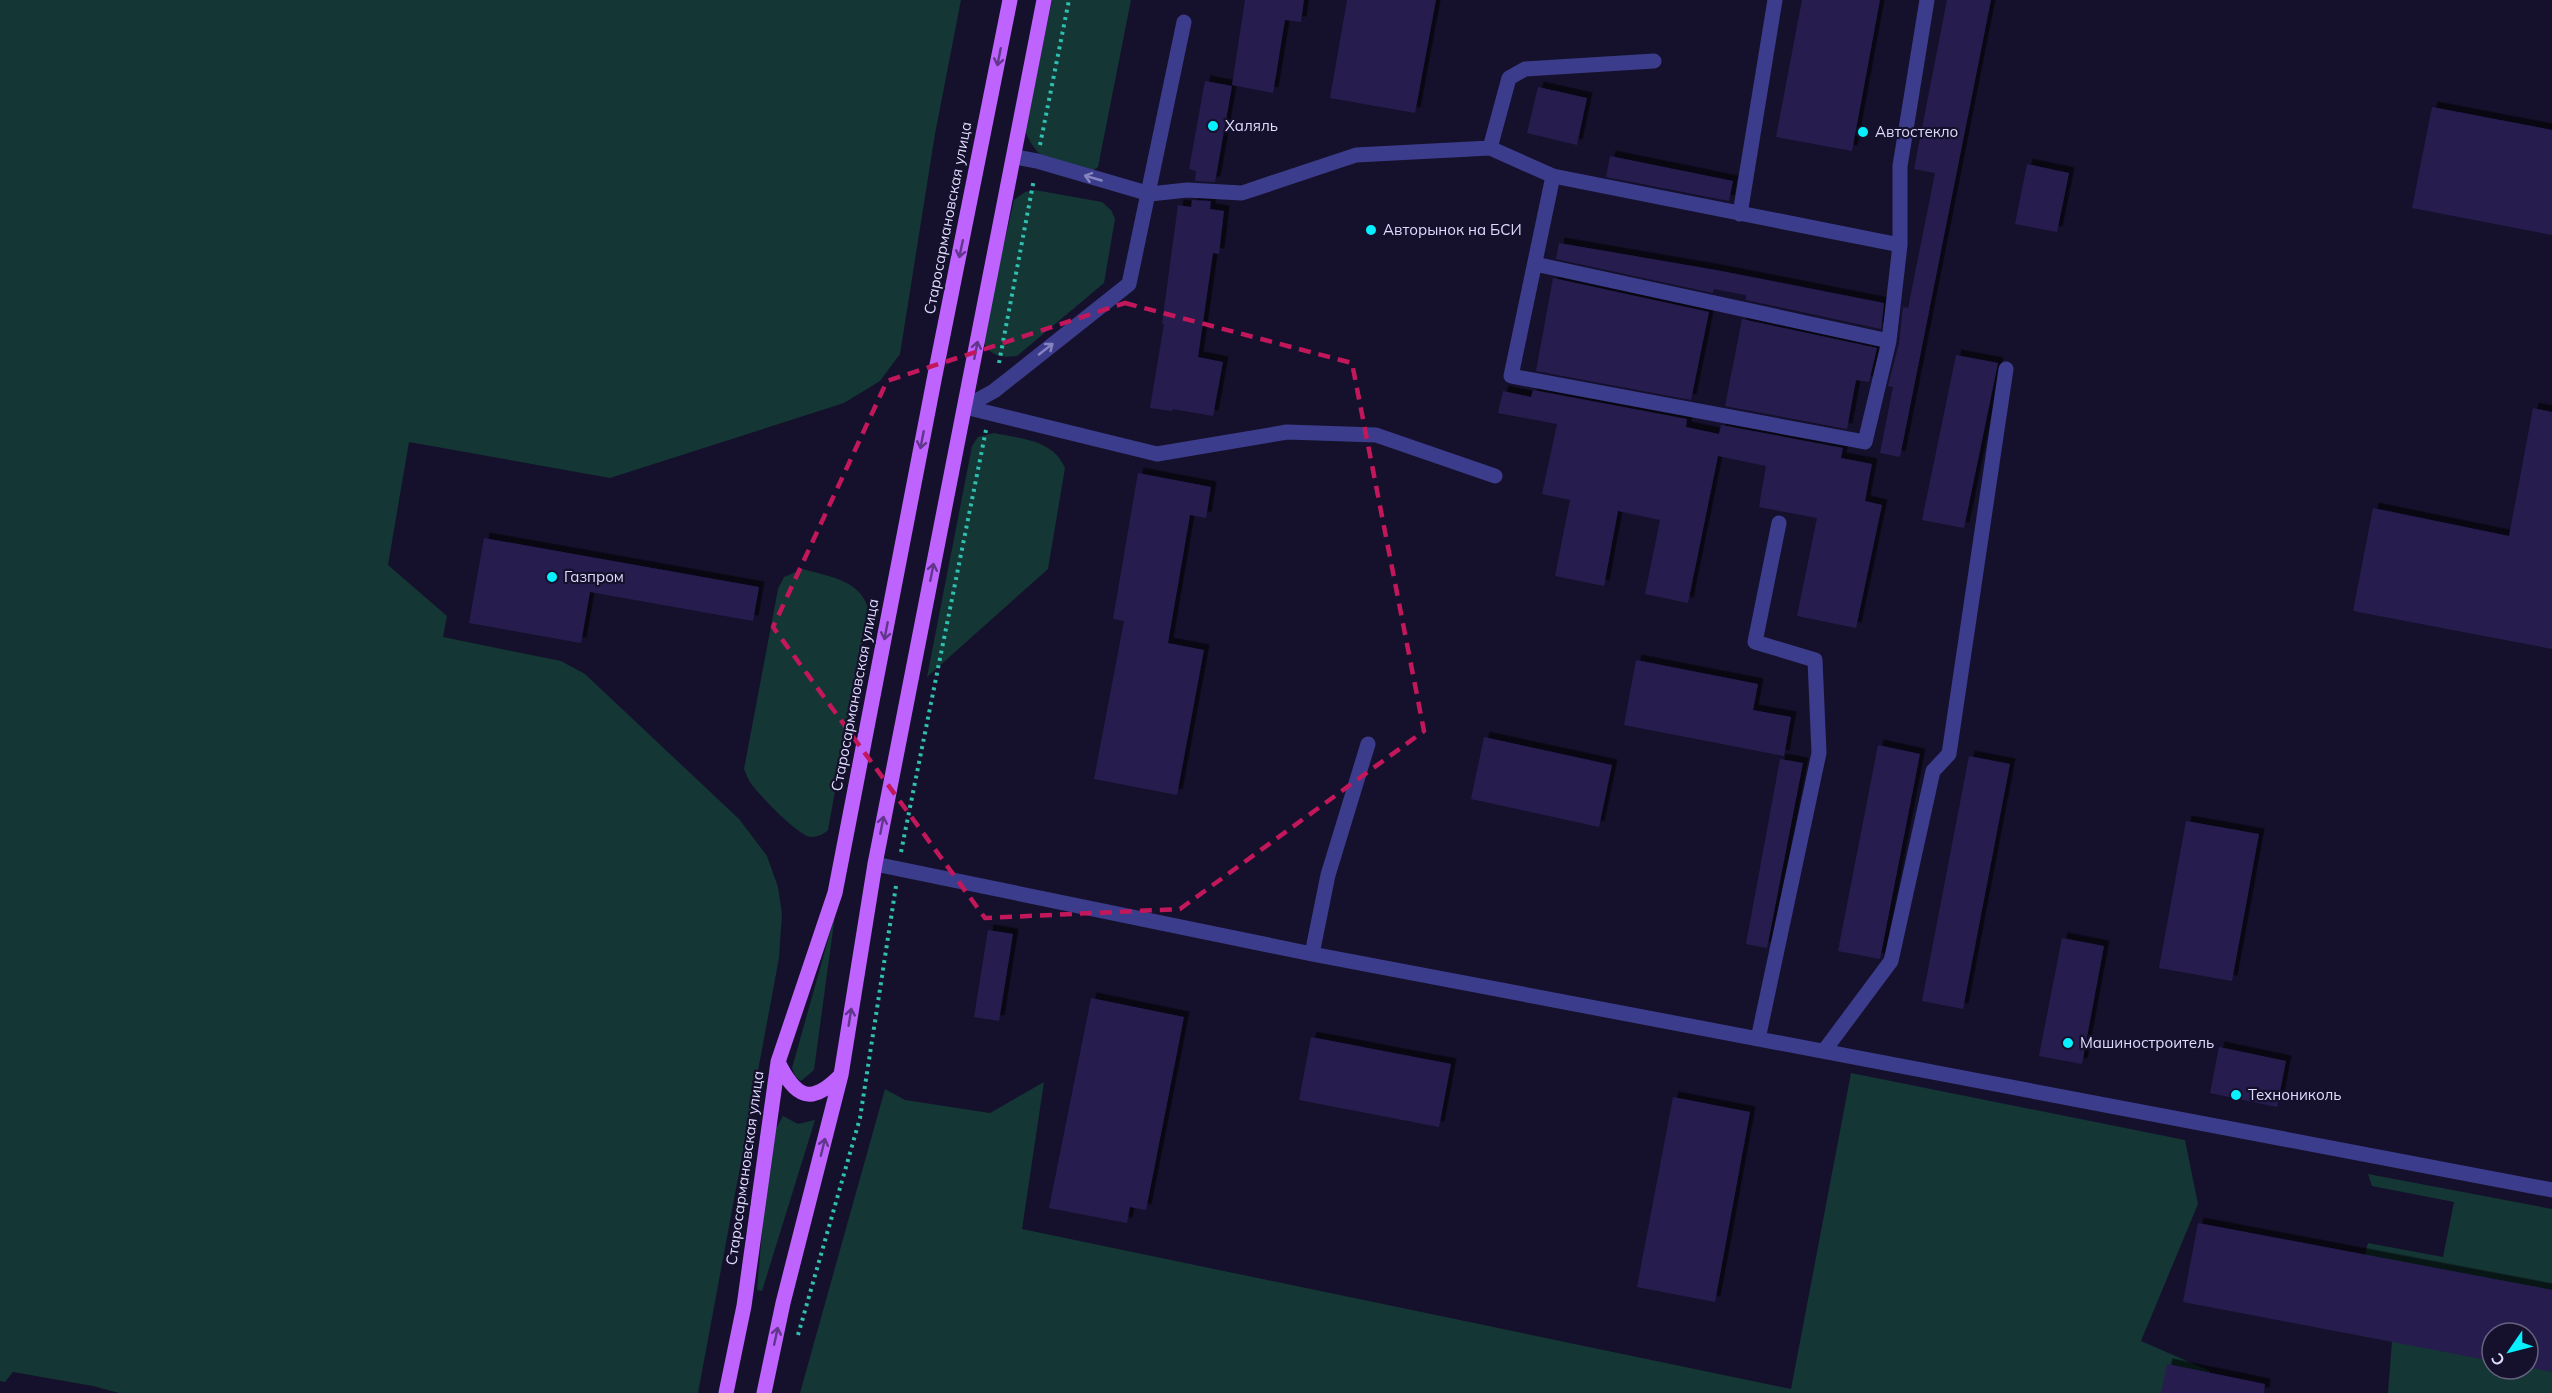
<svg xmlns="http://www.w3.org/2000/svg" width="2552" height="1393" viewBox="0 0 2552 1393" font-family="Mulish,sans-serif">
<defs>
<filter id="shadow"><feDropShadow dx="5.5" dy="-5.5" stdDeviation="0" flood-color="#0009"/></filter>
</defs>
<rect width="100%" height="100%" fill="#15112c"/>
<!-- green -->
<path fill="#143634" fill-rule="evenodd" d="M0,0H961L935,134L900,354L880,381L844,403L610,478L409,442L388,565L447,616L443,637L561,661L585,674L739,819L767,856L778,887L782,914L779,958L698,1393H119L93,1386L13,1372L5,1382L0,1381Z
M1052,0H1131L1098,167L1092,171C1058,163 1040,167 1025,131Z
M1035,190L1102,202L1111,210L1115,219L1104,283L1017,356C999,358 991,356 982,340L1014,200L1025,192Z
M994,433C1021,439 1053,439 1065,468L1048,569L927,677L972,446L978,437Z
M803,569C829,577 859,579 868,608L828,830C824,834 818,837 811,837C799,837 757,793 750,782C747,778 746,773 744,769L778,589L784,577Z
M835,915L814,1070L801,1081L795,1076L792,1068Z
M1851,1073L2185,1140L2198,1204L2141,1341L2210,1371L2204,1393H800L885,1089L905,1100L990,1113L1044,1082L1022,1229L1791,1389Z
M783,1116L798,1124L815,1120L762,1291L757,1290L770,1139Z
M2368,1174L2552,1209V1393H2388L2392,1341L2346,1327L2368,1243L2443,1257L2454,1202L2372,1186ZM2492,1333H2528V1369H2492Z"/>
<!-- building -->
<path fill="#251d4e" filter="url(#shadow)" d="M1245,0H1304L1301,22L1285,20L1273,93L1232,85Z
M1347,0H1436L1415,113L1330,98Z
M1802,0H1880L1852,151L1776,137Z
M1947,0H1991L1900,457L1880,453L1893,387L1888,386L1899,343L1903,307L1908,308L1935,173L1914,169Z
M1205,81L1232,86L1215,182L1195,181L1196,171L1189,169Z
M1538,87L1587,98L1577,145L1527,133Z
M2432,107L2552,130V235L2412,208Z
M1610,156L1733,181L1729,201L1606,177Z
M2027,164L2069,173L2057,232L2015,224Z
M1192,200L1211,201L1210,209L1224,211L1219,254L1213,253L1198,357L1223,362L1213,416L1173,409L1172,411L1150,408L1164,324H1162L1178,205L1191,207Z
M1559,243L1716,270L1884,303L1881,329L1746,300V295L1714,289L1713,293L1556,259Z
M1553,278L1709,312L1691,400L1536,371Z
M1742,319L1877,348L1869,382L1856,380L1847,429L1725,406Z
M1956,355L1998,363L1964,528L1922,520Z
M1533,390L1687,419L1686,427L1719,434L1721,425L1843,448L1841,458L1872,464L1865,501L1882,505L1856,628L1797,616L1817,518L1759,507L1766,466L1718,456L1688,603L1645,594L1660,520L1618,511L1604,586L1555,576L1570,500L1542,494L1557,424L1498,413L1503,391L1531,397Z
M2533,408L2552,412V649L2353,611L2373,508L2509,536Z
M1138,473L1211,487L1206,518L1190,515L1168,643L1204,650L1177,795L1094,779L1124,621L1113,619Z
M484,538L759,587L753,621L590,592L581,643L469,623Z
M1636,660L1758,684L1753,710L1791,717L1784,756L1624,725Z
M1484,737L1612,765L1599,827L1471,799Z
M1878,745L1920,754L1880,959L1838,951Z
M1969,756L2010,764L1963,1009L1922,1001Z
M1780,759L1803,763L1767,948L1746,944Z
M2186,821L2259,834L2232,981L2159,968Z
M988,930L1013,934L999,1021L974,1017Z
M2062,938L2104,946L2082,1064L2039,1056Z
M1091,998L1184,1017L1146,1210L1130,1207L1127,1223L1049,1208Z
M1311,1037L1451,1064L1439,1127L1299,1100Z
M2219,1047L2286,1061L2277,1107L2210,1093Z
M1673,1097L1750,1112L1715,1302L1637,1287Z
M2198,1223L2552,1290V1372L2528,1367V1333H2492V1361L2183,1302Z
M2167,1364L2265,1384L2264,1393H2161Z"/>
<g fill="none" stroke-linecap="round" stroke-linejoin="round">
<!-- path -->
<path stroke="#2fc0b2" stroke-width="4" stroke-dasharray="3 4.5" stroke-linecap="butt" d="M1040,145L1069,0
M999,363L1034,179
M901,852L986,430
M798,1335L860,1118L896,886"/>
<!-- minor -->
<path stroke="#3c3c8c" stroke-width="15" d="M1490,148L1509,78L1525,69L1654,61
M1015,157L1037,161L1150,194L1187,190L1242,193L1356,155L1490,148L1553,176
M1740,214L1775,0
M1900,245L1889,341L1865,442L1511,376L1553,176L1900,245V166L1927,0
M1535,264L1889,341
M965,407L1157,454L1287,432L1376,435L1495,476
M965,407L994,391L1129,284L1184,22
M875,864L1312,954L2552,1190
M1312,954L1328,875L1368,744
M1758,1039L1819,753L1815,660L1755,642L1779,523
M1824,1051L1891,961L1933,771L1949,754L2006,369"/>
<!-- major -->
<path stroke="#bf63ff" stroke-width="15" d="M778,1062C796,1098 811,1106 841,1075
M726,1393L744,1306L778,1062L835,893L935,375L1010,0
M764,1393L783,1303L841,1075L875,864L1044,0"/>
</g>
<!-- one-way arrows -->
<defs><path id="oneway-shaft" d="M-6 0H5M1.5-3L5.5 0L1.5 3" fill="none" stroke-width="1.6" stroke-linecap="round" stroke-linejoin="round" transform="scale(1.5)"/></defs>
<g stroke="#61368b">
<use href="#oneway-shaft" transform="translate(999 57) rotate(101)"/>
<use href="#oneway-shaft" transform="translate(961 249) rotate(102)"/>
<use href="#oneway-shaft" transform="translate(976 350) rotate(-79)"/>
<use href="#oneway-shaft" transform="translate(922 440) rotate(101)"/>
<use href="#oneway-shaft" transform="translate(932 572) rotate(-79)"/>
<use href="#oneway-shaft" transform="translate(886 631) rotate(101)"/>
<use href="#oneway-shaft" transform="translate(882 825) rotate(-79)"/>
<use href="#oneway-shaft" transform="translate(850 1017) rotate(-81)"/>
<use href="#oneway-shaft" transform="translate(823 1147) rotate(-76)"/>
<use href="#oneway-shaft" transform="translate(776 1336) rotate(-78)"/>
</g>
<g stroke="#8584c0">
<use href="#oneway-shaft" transform="translate(1093 178) rotate(-164)"/>
<use href="#oneway-shaft" transform="translate(1046 349) rotate(-38)"/>
</g>
<!-- marked area -->
<path fill="none" stroke="#c2185b" stroke-width="4.5" stroke-dasharray="12 8" stroke-linejoin="round" d="M1125,303L1352,363L1424,731L1180,909L985,918L773,627L887,381Z"/>
<!-- markers -->
<g fill="#08f0ff" stroke="#15112c" stroke-width="2">
<circle cx="1213" cy="126" r="6"/>
<circle cx="1863" cy="132" r="6"/>
<circle cx="1371" cy="230" r="6"/>
<circle cx="552" cy="577" r="6"/>
<circle cx="2068" cy="1043" r="6"/>
<circle cx="2236" cy="1095" r="6"/>
</g>
<g text-anchor="middle" stroke-width="4.5" stroke-linejoin="round" paint-order="stroke">
<!-- poi labels -->
<g font-size="15" fill="#dfdcff" stroke="#15112c" text-anchor="start">
<text x="1225" y="131">Халяль</text>
<text x="1875" y="137">Автостекло</text>
<text x="1383" y="235">Авторынок на БСИ</text>
<text x="564" y="582">Газпром</text>
<text x="2080" y="1048">Машиностроитель</text>
<text x="2248" y="1100">Технониколь</text>
</g>
<!-- street labels -->
<g font-size="15" fill="#dfdcff" stroke="#15112c">
<text transform="translate(948 218) rotate(-79)" y="5">Старосармановская улица</text>
<text transform="translate(855 695) rotate(-79)" y="5">Старосармановская улица</text>
<text transform="translate(745 1168) rotate(-82)" y="5">Старосармановская улица</text>
</g>
</g>
<!-- north arrow -->
<g transform="translate(2510 1351) rotate(235)"><circle r="28" fill="#15112c" stroke="#666280" stroke-width="1.5"/>
<path d="M0-4.5L10 22L0 15L-10 22Z" fill="#08f0ff"/>
<text y="-9" font-size="16" font-weight="bold" text-anchor="middle" fill="#dfdcff">С</text>
</g>
</svg>
